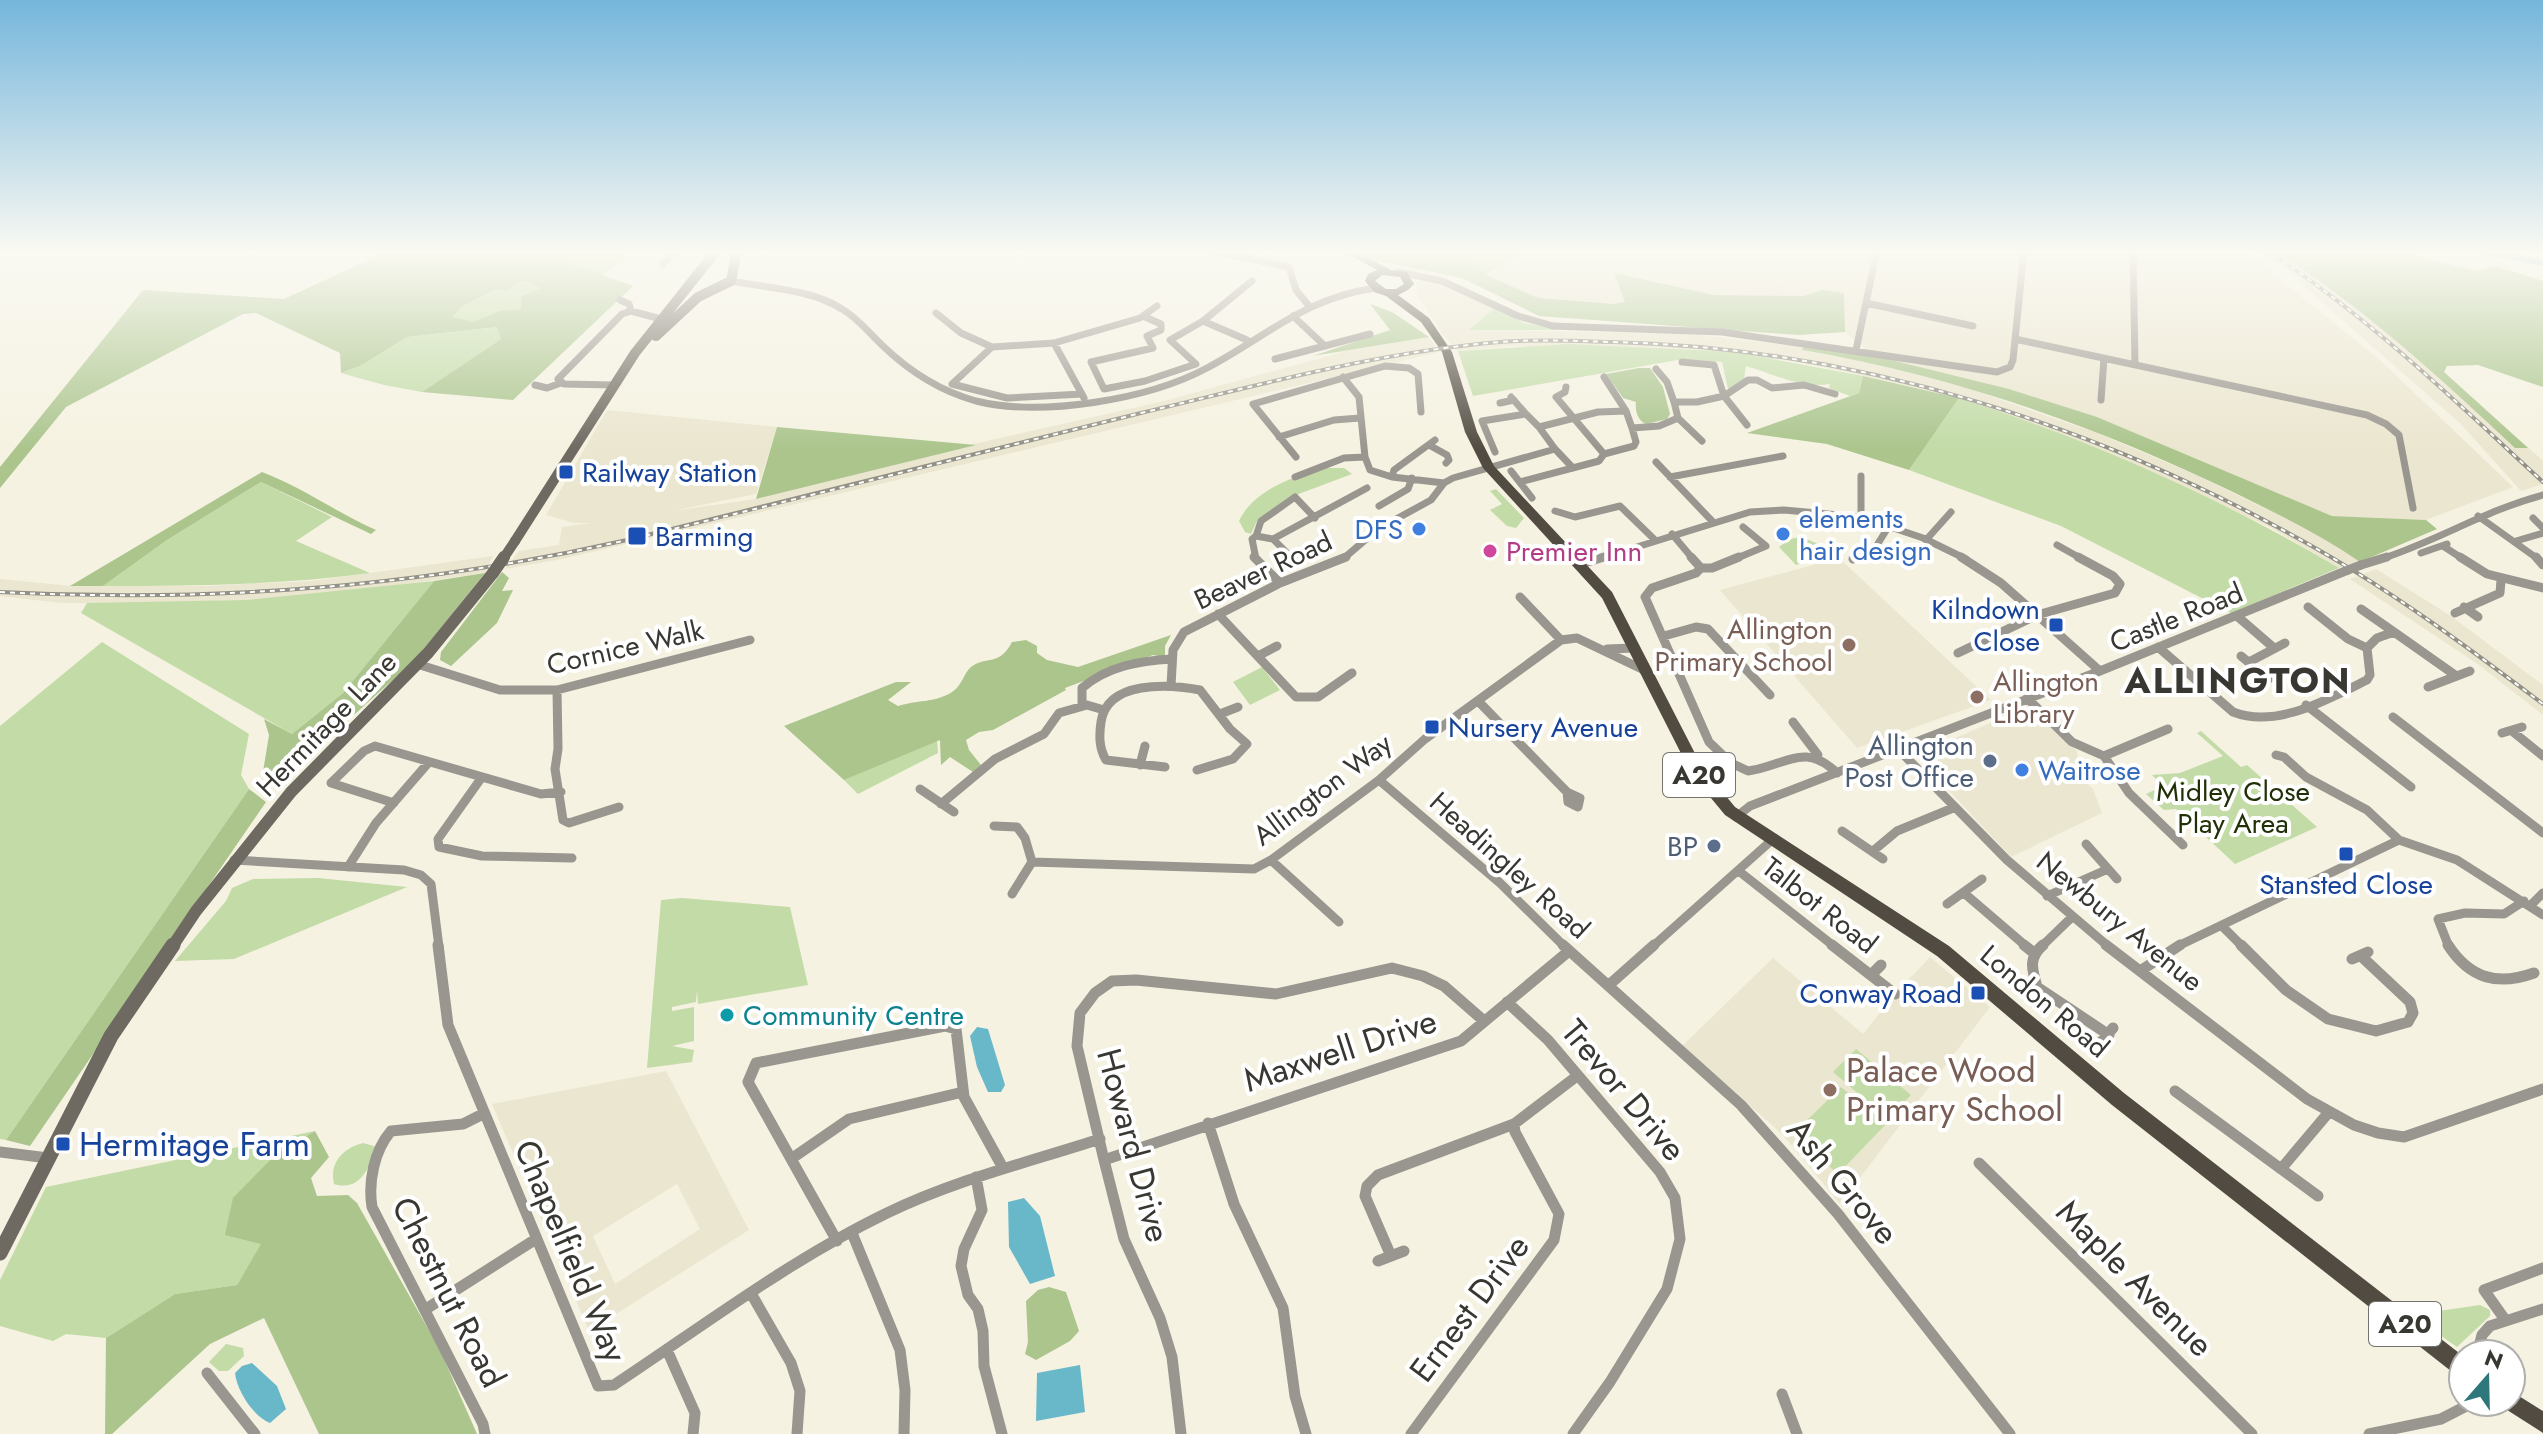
<svg xmlns="http://www.w3.org/2000/svg" width="2543" height="1434" viewBox="0 0 2543 1434" font-family="Jost,sans-serif">
<rect width="100%" height="100%" fill="#f5f2e1"/>
<!-- built -->
<path fill="#ebe6cf" fill-rule="evenodd" d="M1527,250H2244L2381,361L2513,487L2426,520L2332,516L2097,417L2009,389L1875,356L1845,332L1538,298L1486,275Z
M2255,250H2282L2444,372L2543,461V484L2521,491L2461,424L2283,268Z
M1417,282L1441,284L1495,308L1471,330L1681,333L1804,347L1803,351L1870,362L1966,388L2097,433L2196,475L2322,536L2360,562L2339,568L2268,526L1956,397L1863,376L1789,360L1513,346L1458,351L1442,334L1416,292Z
M1429,337L1440,352L562,559L505,569L519,551L559,545L562,527L591,523H574L546,515L607,410L777,427L756,494L672,511L756,499L934,453L1164,401L1346,351Z
M493,556L485,573L347,592L247,600L140,603H61L0,596V579L72,586H206L311,581Z
M1839,558L1991,700L1857,748L1720,590Z
M2376,569L2451,616L2543,685V715L2479,665L2350,579Z
M2027,707L2077,751L2078,774L2093,789L2102,813L2011,857L1916,755Z
M1930,957L1990,1007L1840,1204L1783,1135L1682,1046L1773,958L1863,1034L1895,994Z
M666,1071L749,1230L589,1331L492,1104ZM677,1184L700,1229L615,1284L593,1236Z"/>
<!-- green -->
<path fill="#c2dba7" d="M564,250H632L622,256L625,261L599,276L551,257Z
M1368,250H1527L1486,275L1463,250Z
M523,281L542,288L521,309L499,311L473,322L453,318L461,307L496,289L505,291Z
M1495,308L1524,323L1560,330H1469Z
M498,327L501,339L422,392L384,385L341,373L362,365L407,337Z
M1569,344L1735,352L1863,376L1859,393L1850,396L1829,388L1830,384C1801,389 1771,373 1746,366L1744,379L1728,389L1722,362L1683,359L1473,396L1458,351Z
M1959,398C2093,441 2218,497 2339,568L2231,613L2061,526L1909,470Z
M1326,468H1344L1352,474L1288,498L1257,521L1251,534L1245,532L1239,521C1254,489 1295,476 1326,468Z
M261,482L332,517L296,541L370,573C281,585 193,586 103,586L167,540Z
M1496,489L1524,518L1516,528L1507,526L1490,510L1502,504L1490,491Z
M1801,537L1836,551L1796,565L1779,547L1790,539Z
M434,581L343,693L292,734L81,613L87,603L247,600Z
M102,642L249,734L241,775L249,789L6,1140L0,1139V726Z
M1262,667L1280,690L1250,705L1233,682Z
M2201,731L2241,767L2247,765L2317,827L2235,864L2176,809L2164,810L2146,794L2163,786L2152,775L2180,773L2223,756L2197,733Z
M937,740L938,753L858,794L844,780Z
M318,878L407,887L234,959L175,961L226,901L232,888L253,879Z
M682,898L790,907L808,985L698,1004L697,990L696,1002L672,1007V1011L694,1007V1041L672,1046L694,1050L692,1062L647,1068L661,900Z
M1856,1049L1911,1095L1888,1119L1833,1072Z
M1841,1087L1886,1124L1838,1174L1793,1134Z
M315,1131L275,1155L262,1243L237,1285L175,1294L106,1338L66,1334L53,1341L0,1326V1280L46,1187Z
M363,1143L377,1147C369,1167 361,1192 334,1184C329,1163 343,1148 363,1143Z
M2480,1305L2490,1310V1316L2457,1347L2417,1319L2411,1311H2439Z
M226,1344L243,1348L244,1356L228,1371H219L209,1362Z"/>
<!-- forest -->
<path fill="#abc58d" fill-rule="evenodd" d="M390,250H564L552,257L633,286L513,400L422,392L501,339L497,327L407,337L362,365L341,373L340,353L256,313L243,314L66,407L0,488V467L143,290L284,299ZM523,281L541,288L521,297V309L499,311L473,322L453,317L461,307L496,289L505,291Z
M1354,250H1464L1486,275L1538,298L1614,304L1625,302L1614,273L1714,295L1803,296L1822,290L1844,293L1845,332L1798,335L1539,316L1462,278L1364,258Z
M2273,250H2400L2407,254L2477,271L2496,266L2543,281V387L2478,365L2447,366L2444,372L2528,448H2515C2438,376 2362,306 2273,250Z
M1370,304L1392,312L1429,337L1313,356L1390,330Z
M1804,347L1875,356L2009,389L2097,417L2332,516L2426,520L2437,529L2360,562C2320,534 2277,514 2233,492C2097,426 1951,375 1802,350Z
M1639,368H1650L1663,387L1670,414L1667,419L1646,424C1637,420 1635,410 1636,402L1623,398L1606,374Z
M1863,376L1959,398L1909,470L1827,444L1747,433L1859,393Z
M777,427L976,445L756,499Z
M262,472C302,487 337,513 376,530L371,534L261,482L167,540L103,586H70Z
M502,572L509,578L502,591L513,590L497,623L451,666L440,660L441,652Z
M485,573L416,659L293,770L263,772L269,735L264,719L292,734L343,693L434,581Z
M1171,635L1165,646V657L1153,655L1065,688L1066,690L993,730L979,732L966,740L969,750L981,765L973,772L950,757L941,765L940,740L844,780L784,726L896,682H911L888,700L898,706C916,700 935,703 952,692C962,686 963,674 971,667C987,655 999,667 1012,642L1026,640L1037,646V653L1047,660L1078,667Z
M249,789L266,802L30,1146L6,1140Z
M315,1131L329,1157L311,1178L317,1196L348,1195L357,1203L440,1350L477,1434H319L264,1318L210,1344L112,1434H105L106,1338L175,1294L237,1285L261,1244L225,1235L233,1198L275,1155Z
M1049,1287L1066,1292L1079,1331L1070,1341L1036,1360L1025,1354L1028,1342L1026,1301L1038,1290Z"/>
<!-- water -->
<path fill="#68b8ca" d="M977,1027L988,1029L1005,1085L1001,1092H988L977,1067L970,1036Z
M1024,1198L1040,1216L1055,1276L1030,1284L1009,1247L1008,1202Z
M252,1363L277,1386L286,1409L270,1423C253,1416 237,1391 235,1373L242,1366Z
M1080,1365L1085,1412L1036,1421L1037,1373Z"/>
<g fill="none" stroke-linecap="round" stroke-linejoin="round">
<!-- river -->
<path fill="#68b8ca" fill-rule="evenodd" d="M2475,250H2492L2543,260V266L2480,253Z"/>
<!-- street-far2 -->
<path stroke="#99958f" stroke-width="7" d="M1208,250L1289,267L1296,290L1309,306
M2133,250L2135,364
M663,264L676,250
M1399,272L1442,281L1518,316L1553,326L1722,332L1997,372L2010,367L2013,360L2024,250
M731,281C767,288 811,289 842,309C858,318 869,333 883,346C909,371 940,391 976,401C1041,417 1147,400 1207,368C1268,336 1302,299 1375,288
M620,300L629,304L631,311
M1866,303L1973,326
M936,313L961,333L992,347L952,384L1007,398L1082,394
M1143,316L1161,324V330L1147,336L1153,348L1091,362L1104,389L1145,381L1196,364L1170,340L1203,321L1252,281
M1293,316L1325,346
M1203,321L1247,340
M2015,339L2367,415L2386,424L2399,435L2413,508
M1054,343L1140,318L1157,306
M992,347L1054,343L1084,398
M1856,350L1876,255
M1275,359L1370,334
M1682,362L1714,365L1724,396L1747,425
M1656,369L1667,382L1674,402
M1343,377L1359,397L1365,457L1370,470L1392,477
M1604,377L1626,411
M535,385L547,388L561,383
M615,385L564,384L558,379L622,314L631,311L661,319
M1566,387L1565,392L1556,397L1604,454
M1511,397L1526,414
M2101,400L2104,358
M1500,403L1514,400
M1678,418L1702,441
M1279,437L1334,420L1360,418
M1435,440L1394,470L1392,477L1444,483
M1429,445L1447,455L1449,460L1446,463
M1555,449L1573,468
M1495,452L1482,421L1526,414L1539,427
M1296,457L1253,404L1385,366L1409,368L1418,374L1421,412
M1656,462L1712,521
M1511,471L1532,498
M1861,476V517
M1295,477L1344,458L1365,457
M1670,477L1783,456
M1520,482L1599,461L1604,454L1634,446L1636,442L1632,428
M1379,506L1408,489L1412,478
M1555,511L1575,517L1620,506L1655,540
M2478,516L2538,559
M2533,518L2543,528
M1672,534L1693,559
M1256,536L1261,521L1295,497L1315,518
M1273,539L1293,559
M1926,540L1951,512
M2516,541L2543,533
M2057,545L2082,559
M2443,546L2463,559
M2421,553L2447,544
M1256,559L1252,539L1256,536L1273,539L1367,488
M1343,559L1378,529L1431,500L1444,483L1453,478L1555,449L1539,427L1598,412L1626,411L1632,428L1659,426L1678,418L1674,402H1697L1724,396L1748,380H1757L1772,388L1804,385L1835,394
M1598,559L1750,512L1784,510L1861,517L1923,538L1966,559
M1735,559L1766,546L1743,527
M1854,559L1872,553L1889,526
M2381,559C2437,541 2486,510 2543,495"/>
<!-- street-far1 -->
<path stroke="#99958f" stroke-width="9" d="M1254,557L1280,583
M1291,557L1297,563
M1691,557L1701,568L1696,573L1652,588L1645,597L1709,742L1731,763L1748,771C1786,766 1804,741 1837,773
M1961,557L2001,583L2100,671
M2460,557L2487,574L2543,588
M2536,557L2543,565
M1853,559L1860,557
M1581,564L1604,557
M2361,565L2387,557
M1701,568H1712L1739,557
M1520,597L1561,640
M2308,607L2348,639L2367,648
M2464,607L2478,617
M2455,613L2500,593L2501,580
M1218,614L1296,697H1318L1352,673
M2237,616L2274,648
M2394,632L2455,675
M1664,636L1696,627L1708,629L1770,695
M2158,647L2233,712C2277,729 2328,699 2367,680L2370,675L2367,648L2377,638L2394,632L2361,609
M1607,649L1635,648
M1958,653L2037,615L2115,593L2120,584L2113,576L2078,557
M1258,656L1277,646
M2241,656L2269,679
M2249,662L2285,643
M417,664L500,690H557L750,640
M1171,686L1173,650L1184,632L1280,583L1346,557
M2428,687L2470,671
M557,690L558,749L555,769L563,820L569,823L619,807
M2027,698L2072,742L2104,756L2168,729
M1479,702L1567,792
M1082,705V688C1108,666 1139,661 1172,659
M2306,705L2411,787
M1220,714L1238,707
M2393,717L2543,833
M1793,722L1818,755
M2512,731L2543,756
M2502,733L2522,727
M1898,749L2007,860L2109,947
M2276,755L2284,757L2306,777L2367,810L2399,840
M2104,756L2129,793L2183,845
M1140,765L1145,746
M1165,767L1106,760C1099,748 1099,736 1101,722C1107,680 1169,684 1200,690L1230,729L1247,744L1233,759L1197,770
M482,777L438,839L439,847L482,856L572,858
M1379,780L1500,883L1565,947
M920,789L954,812
M1567,792L1580,798L1578,807L1568,802Z
M394,803L331,783L364,751L375,746L541,794L561,792
M941,804L995,759L1044,734L1059,713L1087,705L1104,710
M1736,817L1750,806L2100,671L2348,570
M994,826L1017,827L1025,838L1032,862L1012,894
M1842,831L1883,859
M2086,844L2117,879
M1873,851L1897,831L1953,808
M234,860L404,870L421,875L431,884L439,947
M1271,860L1339,922
M1032,862L1254,869L1271,860L1379,780L1425,739L1561,640L1577,638L1644,670
M348,867L376,823L429,762
M1740,872L1835,947
M1964,893L2027,947
M2047,896L2108,869
M1947,904L1982,879
M2530,906L2543,893
M2222,926L2243,947
M1652,947L1772,840
M2041,947L2072,917
M2176,947L2399,840L2457,860L2543,915
M2449,947L2438,919L2465,913L2504,914L2524,901"/>
<!-- street -->
<path stroke="#99958f" stroke-width="11" d="M438,945L448,1025L598,1386L614,1385C703,1326 790,1260 887,1213C955,1180 1029,1162 1100,1139
M1563,945L1741,1105L1838,1214L2010,1434
M1832,945L1895,994
M2024,945L2034,953
M2043,945C2028,958 2032,969 2037,987L2109,1035
M2106,945L2307,1099L2354,1125L2378,1133L2404,1137L2543,1089
M2241,945L2286,990L2328,1019L2376,1031L2408,1022L2413,1013L2410,1002L2361,956
M2448,945C2470,979 2498,986 2534,973
M2352,959L2368,952
M2140,971L2180,945
M1871,975L1881,965
M1609,985L1654,945
M1507,1002L1548,1040L1660,1172L1675,1198L1680,1239L1667,1289L1610,1382L1573,1434
M2102,1041L2113,1028
M2175,1091L2318,1196
M483,1114L463,1124L391,1131C374,1151 368,1182 372,1207L483,1424L485,1434
M1208,1123L1234,1204L1283,1308L1295,1396L1306,1434
M0,1152L48,1158
M791,1159L849,1119L963,1092
M1104,1160L1461,1041L1569,951
M1979,1163L2252,1434
M2281,1169L2329,1112
M976,1177L982,1210L964,1249L961,1266L968,1295L978,1309L983,1331L984,1366L1002,1434
M852,1233L900,1350L905,1390L904,1434
M837,1241L748,1082L756,1063L945,1026L956,1029L964,1097L1003,1168
M1391,1256L1365,1196L1367,1186L1378,1175L1514,1124L1577,1076
M1378,1261L1404,1251
M752,1295L791,1363L800,1391L797,1434
M426,1309L536,1239
M2506,1321L2484,1290L2543,1268
M667,1350L695,1413L693,1434
M2477,1354L2482,1335L2490,1326L2543,1309
M207,1373L255,1434
M1782,1394L1797,1434
M1181,1434L1172,1357L1160,1318L1124,1239L1104,1160L1077,1046L1080,1013L1095,993L1112,981L1136,980L1276,994L1392,968L1423,976L1444,986L1484,1021
M1411,1434L1554,1240L1559,1214L1515,1132L1514,1124
M2369,1434L2441,1419L2474,1402"/>
<!-- secondary-far2 -->
<path stroke="#6f6a61" stroke-width="10" d="M656,336L698,297L731,281L737,250
M515,541L635,353L717,250"/>
<!-- secondary-far1 -->
<path stroke="#6f6a61" stroke-width="12" d="M172,947L196,911L291,792L428,653L493,573"/>
<!-- secondary -->
<path stroke="#6f6a61" stroke-width="15" d="M0,1253L111,1036L173,945"/>
<!-- primary -->
<path fill="#514b41" fill-rule="evenodd" d="M1341,250H1353L1391,270L1407,272L1414,284L1408,290L1398,295L1429,318L1452,352L1477,432L1494,466L1612,592L1702,767L1735,807L1949,946L2124,1093L2463,1356V1378L2456,1375L2112,1105L1937,956L1725,815L1692,775L1602,598L1483,468L1465,432L1442,352L1421,322L1386,296L1374,292L1365,281L1368,274L1377,270ZM1382,275L1400,277L1404,284L1396,289H1386L1375,281Z
M2511,1391L2543,1411V1433L2504,1408L2502,1402H2511Z"/>
<defs>
<path id="rail" d="M2266,250C2368,316 2454,400 2543,482
M0,592C212,603 420,587 627,540C799,499 970,455 1141,413C1260,385 1378,352 1500,342C1537,339 1574,341 1612,342C1861,348 2101,426 2317,549C2396,594 2470,649 2543,704"/>
</defs>
<!-- rail casing -->
<use href="#rail" stroke="#939186" stroke-width="4"/>
<!-- rail -->
<use href="#rail" stroke="#fff" stroke-width="2" stroke-dasharray="5" stroke-linecap="butt"/>
<!-- street-bridge -->
<path stroke="#99958f" stroke-width="9" d="M2348,570L2361,565"/>
<!-- secondary-bridge-far1 -->
<path stroke="#6f6a61" stroke-width="10" d="M503,559L515,541"/>
<!-- secondary-bridge -->
<path stroke="#6f6a61" stroke-width="12" d="M493,573L504,557"/>
</g>
<!-- sky -->
<linearGradient id="sky" x2="0" y2="1"><stop stop-color="#75b6dc"/><stop offset="0.56" stop-color="#faf9f2"/><stop offset="1" stop-color="#faf9f2" stop-opacity="0"/></linearGradient>
<rect width="2543" height="450" fill="url(#sky)"/>
<!-- markers -->
<g fill="#1a4fb4" stroke="#fff" stroke-width="3">
<rect x="558" y="464" width="16" height="16" rx="4"/>
<rect x="627" y="526" width="20" height="20" rx="4"/>
<rect x="2048" y="617" width="16" height="16" rx="4"/>
<rect x="1424" y="719" width="16" height="16" rx="4"/>
<rect x="2338" y="846" width="16" height="16" rx="4"/>
<rect x="1970" y="985" width="16" height="16" rx="4"/>
<rect x="55" y="1136" width="16" height="16" rx="4"/>
</g>
<g fill="#3f7fe0" stroke="#fff" stroke-width="3">
<circle cx="1419" cy="529" r="8"/>
<circle cx="1783" cy="534" r="8"/>
<circle cx="2022" cy="770" r="8"/>
</g>
<circle fill="#d1479c" stroke="#fff" stroke-width="3" cx="1490" cy="551" r="8"/>
<g fill="#8d6e63" stroke="#fff" stroke-width="3">
<circle cx="1849" cy="645" r="8"/>
<circle cx="1977" cy="697" r="8"/>
<circle cx="1830" cy="1090" r="8"/>
</g>
<g fill="#5c6f8a" stroke="#fff" stroke-width="3">
<circle cx="1990" cy="761" r="8"/>
<circle cx="1714" cy="846" r="8"/>
</g>
<circle fill="#0f9aa8" stroke="#fff" stroke-width="3" cx="727" cy="1015" r="8"/>
<g text-anchor="middle" stroke-width="8" stroke-linejoin="round" paint-order="stroke">
<!-- shield labels -->
<g fill="#fff" stroke="#74736f" stroke-width="2">
<rect x="1663" y="753" width="72" height="44" rx="6"/>
<rect x="2369" y="1302" width="72" height="44" rx="6"/>
</g>
<g font-size="26" font-weight="bold" fill="#383731">
<text x="1699" y="784">A20</text>
<text x="2405" y="1333">A20</text>
</g>
<!-- transit labels -->
<g font-size="28" fill="#164399" stroke="#fff" text-anchor="start">
<text x="582" y="482">Railway Station</text>
<text x="655" y="546">Barming</text>
<text x="2040" y="619" text-anchor="end">Kilndown<tspan x="2040" dy="32">Close</tspan></text>
<text x="1448" y="737">Nursery Avenue</text>
<text x="2346" y="894" text-anchor="middle">Stansted Close</text>
<text x="1962" y="1003" text-anchor="end">Conway Road</text>
</g>
<!-- shop labels -->
<g font-size="28" fill="#366cbe" stroke="#fff" text-anchor="start">
<text x="1799" y="528">elements<tspan x="1799" dy="32">hair design</tspan></text>
<text x="1403" y="539" text-anchor="end">DFS</text>
<text x="2038" y="780">Waitrose</text>
</g>
<!-- hotel labels -->
<g font-size="28" fill="#b23c85" stroke="#fff" text-anchor="start">
<text x="1506" y="561">Premier Inn</text>
</g>
<!-- street labels -->
<g font-size="28" fill="#383731" stroke="#fff">
<text transform="translate(1263 570) rotate(-25)" y="10">Beaver Road</text>
<text transform="translate(2176 617) rotate(-22)" y="10">Castle Road</text>
<text transform="translate(625 647) rotate(-13)" y="10">Cornice Walk</text>
<text transform="translate(326 724) rotate(-46)" y="10">Hermitage Lane</text>
<text transform="translate(1322 789) rotate(-37)" y="10">Allington Way</text>
<text transform="translate(1510 865) rotate(42)" y="10">Headingley Road</text>
<text transform="translate(1820 905) rotate(38)" y="10">Talbot Road</text>
<text transform="translate(2120 921) rotate(39)" y="10">Newbury Avenue</text>
<text transform="translate(2045 1001) rotate(40)" y="10">London Road</text>
</g>
<!-- education labels -->
<g font-size="28" fill="#785e54" stroke="#fff" text-anchor="end">
<text x="1833" y="639">Allington<tspan x="1833" dy="32">Primary School</tspan></text>
<text x="1993" y="691" text-anchor="start">Allington<tspan x="1993" dy="32">Library</tspan></text>
</g>
<!-- service labels -->
<g font-size="28" fill="#4e5e75" stroke="#fff" text-anchor="end">
<text x="1974" y="755">Allington<tspan x="1974" dy="32">Post Office</tspan></text>
<text x="1698" y="856">BP</text>
</g>
<!-- park labels -->
<g font-size="28" fill="#213107" stroke="#fff">
<text x="2233" y="801">Midley Close<tspan x="2233" dy="32">Play Area</tspan></text>
</g>
<!-- culture labels -->
<g font-size="28" fill="#0d838f" stroke="#fff" text-anchor="start">
<text x="743" y="1025">Community Centre</text>
</g>
<!-- near-street labels -->
<g font-size="34" fill="#383731" stroke="#fff">
<text transform="translate(1340 1050) rotate(-18)" y="12">Maxwell Drive</text>
<text transform="translate(1624 1090) rotate(50)" y="12">Trevor Drive</text>
<text transform="translate(1134 1145) rotate(75)" y="12">Howard Drive</text>
<text transform="translate(1843 1181) rotate(50)" y="12">Ash Grove</text>
<text transform="translate(571 1251) rotate(67)" y="12">Chapelfield Way</text>
<text transform="translate(2135 1278) rotate(45)" y="12">Maple Avenue</text>
<text transform="translate(449 1292) rotate(63)" y="12">Chestnut Road</text>
<text transform="translate(1469 1308) rotate(-53)" y="12">Ernest Drive</text>
</g>
<!-- near-education labels -->
<g font-size="34" fill="#785e54" stroke="#fff" text-anchor="start">
<text x="1846" y="1082">Palace Wood<tspan x="1846" dy="39">Primary School</tspan></text>
</g>
<!-- near-transit labels -->
<g font-size="34" fill="#164399" stroke="#fff" text-anchor="start">
<text x="79" y="1156">Hermitage Farm</text>
</g>
<!-- district labels -->
<g font-size="36" font-weight="bold" letter-spacing="2" fill="#383731" stroke="#fff">
<text x="2238" y="693">ALLINGTON</text>
</g>
</g>
<!-- north arrow -->
<g transform="translate(2487 1378) rotate(20)"><circle r="38" fill="#ffffff" stroke="#afafad" stroke-width="2"/>
<path d="M0-6L14 30L0 20L-14 30Z" fill="#2e787b"/>
<text y="-12" font-size="22" font-weight="bold" text-anchor="middle" fill="#383731">N</text>
</g>
</svg>
